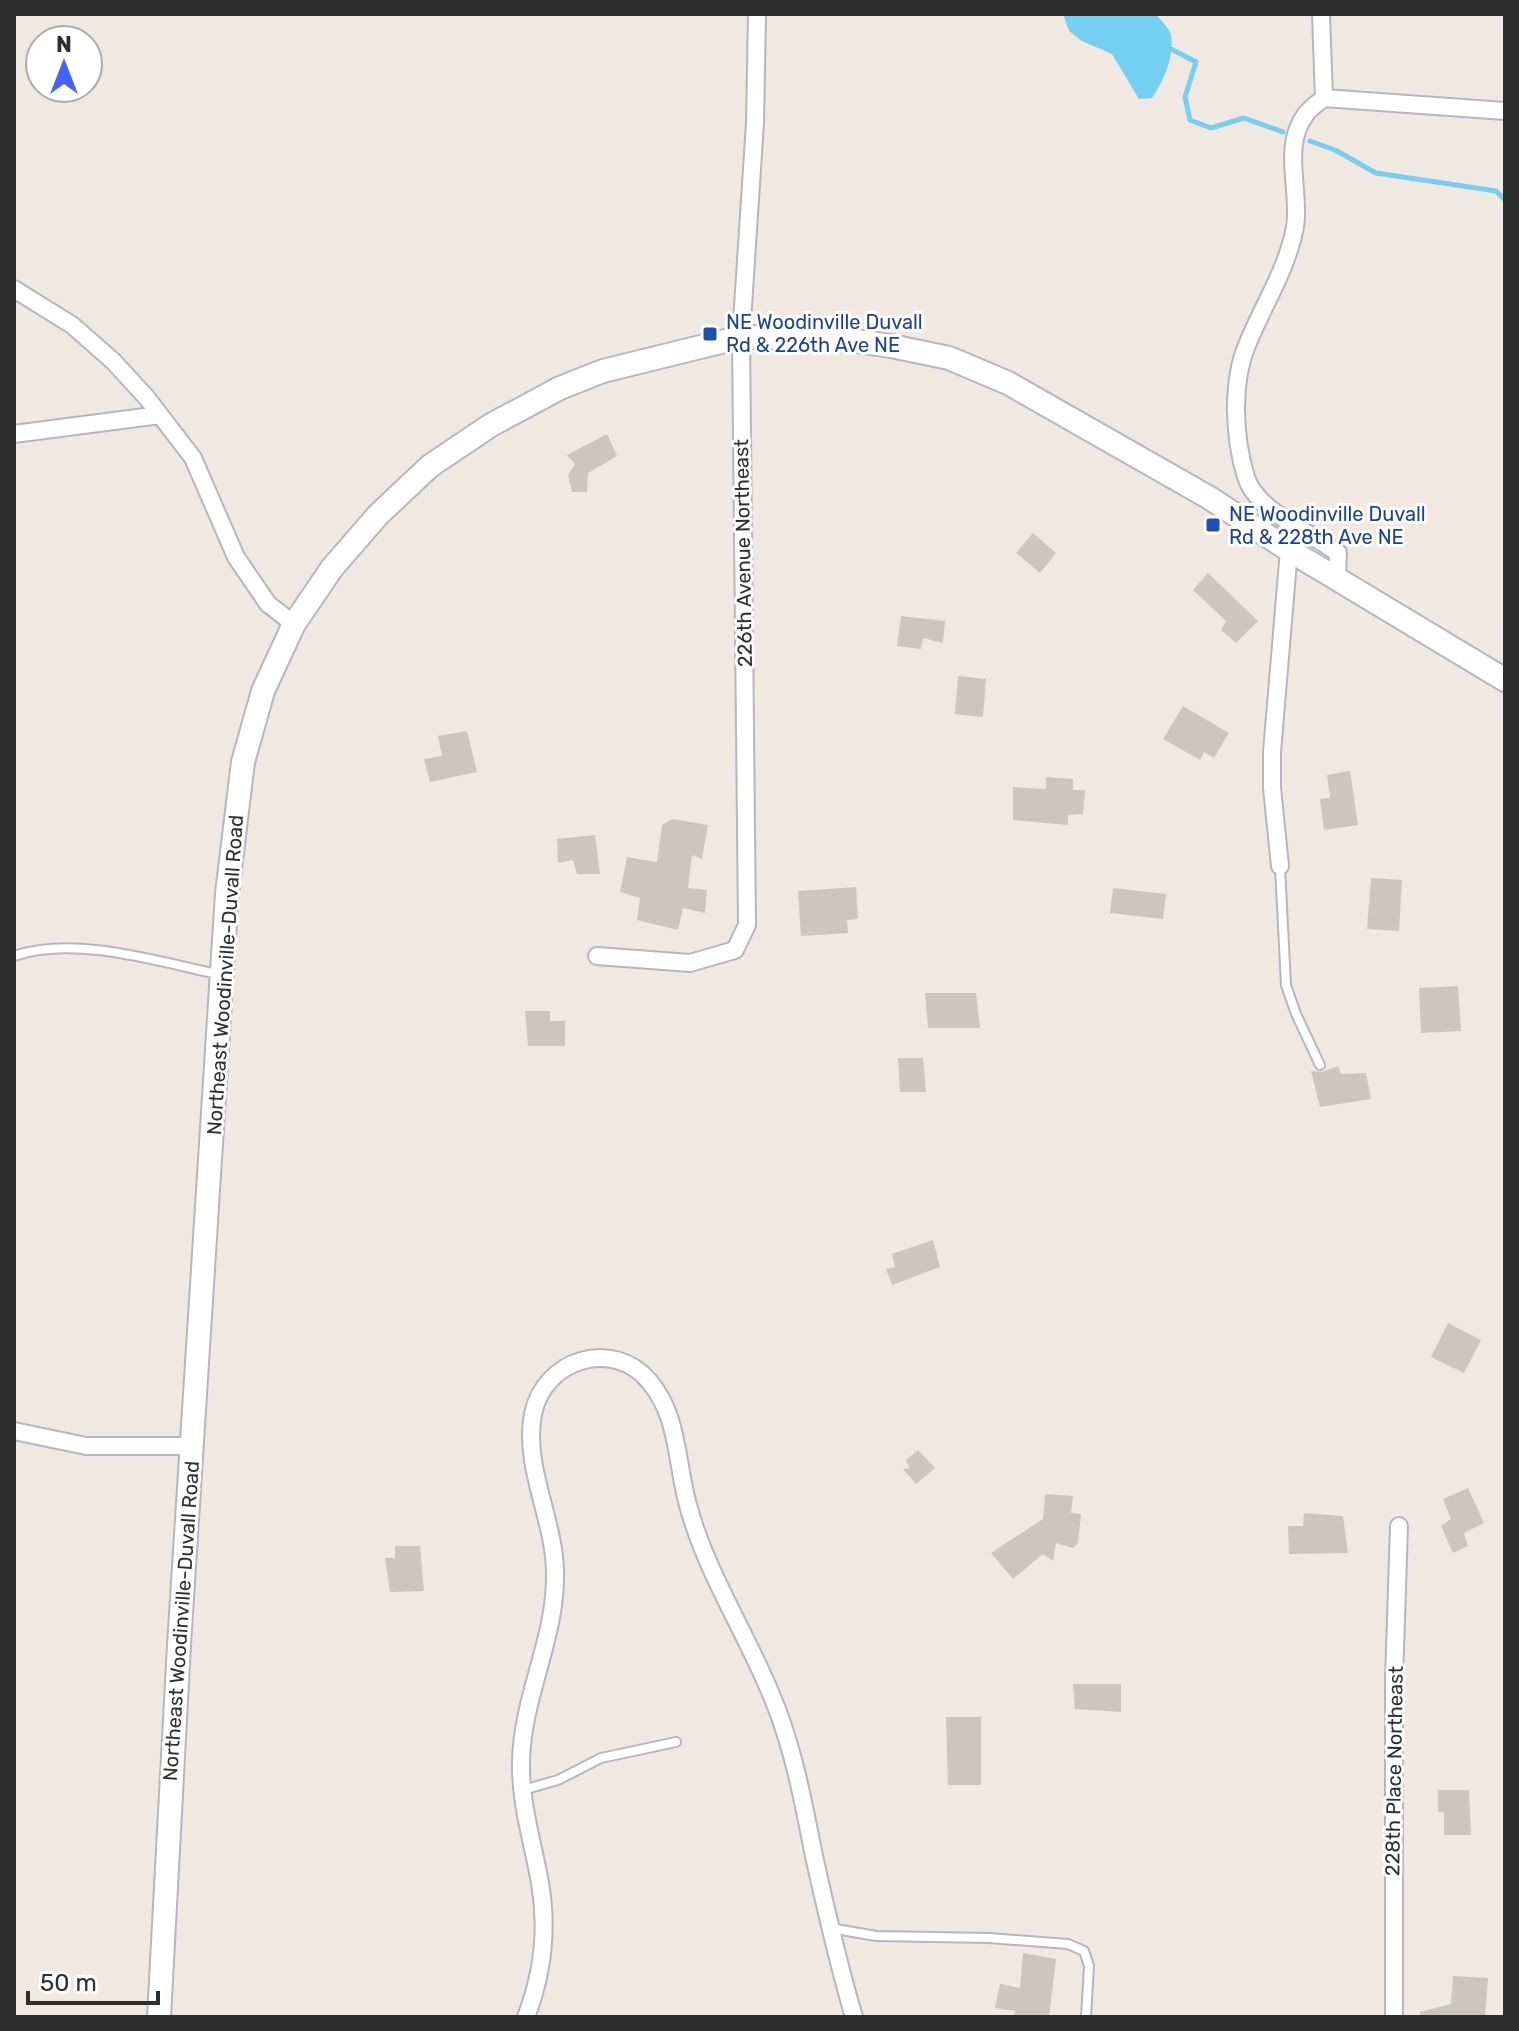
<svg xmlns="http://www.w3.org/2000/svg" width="1519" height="2031" viewBox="0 0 1519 2031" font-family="Rubik,sans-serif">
<rect width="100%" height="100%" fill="#efe9e1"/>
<!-- water -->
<path fill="#75cff0" d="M1063,14H1155C1161,20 1169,28 1171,35C1175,55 1163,83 1152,98L1139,99L1112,54L1082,41L1069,31Z"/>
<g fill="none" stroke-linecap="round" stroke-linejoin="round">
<!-- stream -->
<path stroke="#75cff0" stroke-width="5" d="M1171,49L1196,62L1185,97L1190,120L1211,128L1244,118L1283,132
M1310,141L1335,150L1376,173L1496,191L1505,200"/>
</g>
<!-- building -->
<path fill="#cbc7bf" d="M607,434L617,456L588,473L587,492H572L568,475L575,464L567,455Z
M1033,533L1056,553L1040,573L1016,553Z
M1208,573L1258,621L1236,643L1221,630L1226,621L1193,590Z
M901,616L945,621L943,643L923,638L921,649L897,646Z
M958,676L986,679L983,717L955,714Z
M1183,706L1229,733L1214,758L1204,752L1200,760L1163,739Z
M467,731L477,772L430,782L424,759L442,756L438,736Z
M1350,771L1358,825L1324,830L1320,799L1330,798L1327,775Z
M1046,777L1073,779V790H1085L1083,814L1068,815V825L1013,820V787L1046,789Z
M672,819L708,825L702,859L692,855L688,888L707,890L705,913L683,908L678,930L637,920L640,898L620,892L627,857L657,862L662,825Z
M595,835L600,874H577L573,860L558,863L557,839Z
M1371,878L1402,880L1399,931L1367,929Z
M856,887L858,919L847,920L848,933L801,936L798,891Z
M1113,888L1166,894L1163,919L1110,913Z
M1458,986L1461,1031L1421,1033L1419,988Z
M925,993H976L980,1028H928Z
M525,1011H550V1021H565V1046H528Z
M898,1058H923L926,1092H900Z
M1338,1066L1341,1074L1366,1073L1371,1099L1320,1107L1311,1071L1322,1072Z
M933,1240L940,1267L892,1285L886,1269L895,1267L892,1254Z
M1448,1323L1481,1340L1464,1373L1431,1357Z
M918,1450L935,1468L916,1484L903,1469L910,1468L906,1460Z
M1468,1488L1484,1523L1464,1533L1468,1546L1453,1553L1441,1526L1451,1519L1443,1499Z
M1045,1494L1073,1496L1071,1513L1081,1514L1078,1543L1073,1548L1056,1543L1053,1561L1043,1554L1013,1579L991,1553L1043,1519Z
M1304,1513L1343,1516L1348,1553L1289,1554L1288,1526H1303Z
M395,1546H420L424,1591L390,1592L385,1558H395Z
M1073,1684H1121V1712L1075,1709Z
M946,1717H981V1785H948Z
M1438,1790H1469L1471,1835H1444V1812H1438Z
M1023,1953L1056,1959L1049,2017H1014L1015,2011L995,2008L1000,1984L1020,1988Z
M1453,1976L1488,1978L1485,2017H1420V2012L1451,2004Z"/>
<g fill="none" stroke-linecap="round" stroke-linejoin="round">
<defs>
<path id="service" d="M1280,867L1286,985L1296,1014L1320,1065
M14,956C76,935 159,962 222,975
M523,1790L558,1780L601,1758L676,1742
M830,1928L876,1936L989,1938L1068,1944L1084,1951L1089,1966L1086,2017"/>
<path id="minor" d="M1321,14L1324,98C1318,103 1310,108 1306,114C1281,146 1301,192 1295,227C1287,270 1263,305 1247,345C1231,383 1234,438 1246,477C1256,511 1312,533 1338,553L1337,577
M1324,98L1505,111
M14,289L72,325L113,361L147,398L193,458L236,557L268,604L294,624
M14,434L160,415
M1280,866L1272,788V752L1289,550
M597,956L690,963L735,950L747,925L741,337L755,123L757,14
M14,1431L86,1446H193
M526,2017C543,1973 548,1929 540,1883C533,1843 520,1803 521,1762C522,1696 557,1637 555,1571C554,1519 523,1466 533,1414C544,1359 613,1338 649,1381C674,1410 676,1447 683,1483C698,1564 748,1632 777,1709C795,1756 804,1806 814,1856C826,1910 838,1964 854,2017
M1394,2017V1680L1399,1526"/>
<path id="secondary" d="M159,2017L179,1645L227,893L243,762L263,691L294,624L332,568L378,515L430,466L491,425L560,388L603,371L741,337L835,338L891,346L949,358L1008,383L1208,497L1289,550L1505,680"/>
</defs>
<!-- service casing -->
<use href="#service" stroke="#b4b7c1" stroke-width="12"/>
<!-- minor casing -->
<use href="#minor" stroke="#b4b7c1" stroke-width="20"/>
<!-- secondary casing -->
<use href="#secondary" stroke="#b4b7c1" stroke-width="26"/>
<!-- service -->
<use href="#service" stroke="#fff" stroke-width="8"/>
<!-- minor -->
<use href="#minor" stroke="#fff" stroke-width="16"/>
<!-- secondary -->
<use href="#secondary" stroke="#fff" stroke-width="22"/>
</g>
<!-- markers -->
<g fill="#1a4fb4" stroke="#fff" stroke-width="3">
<rect x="702" y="326" width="16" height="16" rx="4"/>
<rect x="1205" y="517" width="16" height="16" rx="4"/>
</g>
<g text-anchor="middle" stroke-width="6" stroke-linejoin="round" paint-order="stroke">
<!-- transit labels -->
<g font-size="20" fill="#164399" stroke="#fff" text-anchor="start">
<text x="726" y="329">NE Woodinville Duvall<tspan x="726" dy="23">Rd &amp; 226th Ave NE</tspan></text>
<text x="1229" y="521">NE Woodinville Duvall<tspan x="1229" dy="23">Rd &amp; 228th Ave NE</tspan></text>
</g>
<!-- street labels -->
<g font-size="20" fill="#2e2e2e" stroke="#fff">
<text transform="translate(743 553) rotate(-91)" y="7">226th Avenue Northeast</text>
<text transform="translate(225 975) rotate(-86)" y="7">Northeast Woodinville-Duvall Road</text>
<text transform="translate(181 1621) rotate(-86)" y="7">Northeast Woodinville-Duvall Road</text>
<text transform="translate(1394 1771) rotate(-89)" y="7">228th Place Northeast</text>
</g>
</g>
<!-- border -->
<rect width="1519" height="2031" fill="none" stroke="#2e2e2e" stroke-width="32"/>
<!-- north arrow -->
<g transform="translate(64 64)"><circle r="38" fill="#ffffff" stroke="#ababab" stroke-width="2"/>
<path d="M0-6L14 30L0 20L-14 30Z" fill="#4264fb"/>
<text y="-12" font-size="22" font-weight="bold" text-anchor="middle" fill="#2e2e2e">N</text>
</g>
<!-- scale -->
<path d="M28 1991v12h130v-12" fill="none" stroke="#2e2e2e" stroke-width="4"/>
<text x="40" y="1991" font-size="24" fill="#2e2e2e" stroke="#ffffff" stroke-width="6" paint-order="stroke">50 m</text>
</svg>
